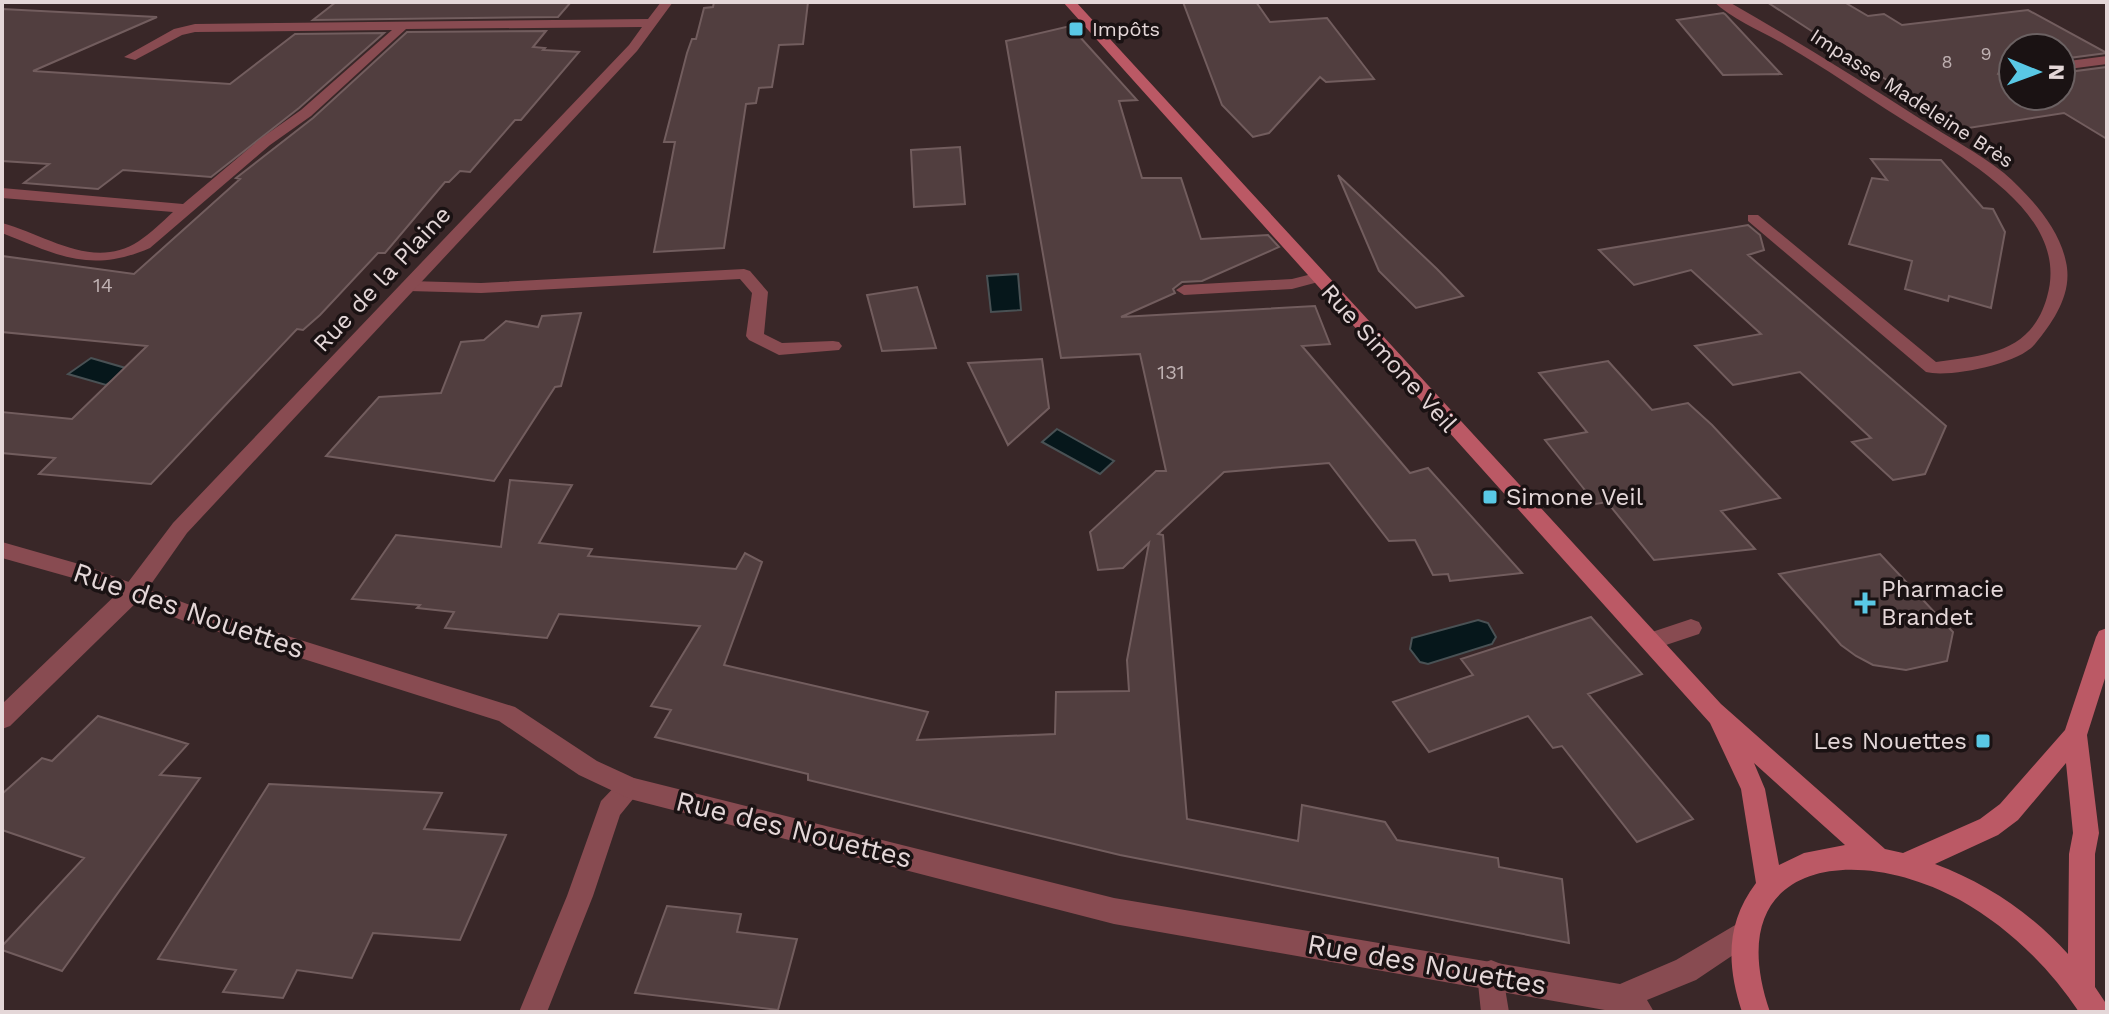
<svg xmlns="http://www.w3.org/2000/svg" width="2109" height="1014" viewBox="0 0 2109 1014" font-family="'Work Sans',sans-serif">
<rect width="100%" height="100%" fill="#392728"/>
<!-- water -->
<path fill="#06171b" stroke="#495154" stroke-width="2" d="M1018,274L1021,310L991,312L987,276Z
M91,358L129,369L106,385L68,374Z
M1057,429L1114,461L1100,474L1042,442Z
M1478,620L1488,623L1496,637L1492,644L1428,664L1420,662L1410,649L1412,638Z"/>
<!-- building -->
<path fill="#513e3f" stroke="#725d5e" stroke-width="2" d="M336,2H571L558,17L313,20Z
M714,2H808L803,44L779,45L772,87L759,88L756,103L746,104L724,248L654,252L675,142H664L687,53L692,39H696L704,8L713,7Z
M1183,2H1256L1270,22L1327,18L1374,79L1326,82L1320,77L1269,133L1253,137L1222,105Z
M1767,2H1844L1868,16L1884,14L1902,25L2028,10L2107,53L2061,59V48H2013V65L2002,67L1998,74L2013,79V96H2061V73L2107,67V139L2064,113L1962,129Z
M2,9L157,17L33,71L230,84L295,34L384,33L299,108L211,177L123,170L98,189L24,183L49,164L2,161Z
M1723,13L1725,14L1781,74L1723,75L1677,20Z
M1070,26L1137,100L1119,101L1142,178H1181L1201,239L1268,235L1279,247L1202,281L1182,282L1173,289L1175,293L1121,317L1315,306L1330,344L1302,346L1410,473L1428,468L1522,573L1450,581L1448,574L1433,575L1415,540L1389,541L1329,463L1224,472L1158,534L1163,535L1187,819L1298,841L1302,805L1385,822L1397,840L1498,858L1499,867L1562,879L1569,943L1120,855L808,780V774L655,737L671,710L651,706L700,626L559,614L547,638L445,628L454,612L417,608L420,605L352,599L396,535L501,547L510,480L572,485L539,543L592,549L588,556L736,569L745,553L762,562L724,665L928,712L917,740L1055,734L1056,692L1129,691L1127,660L1149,543L1123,568L1098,570L1090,532L1156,471H1166L1140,354L1061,358L1006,41Z
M546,31L533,47L545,48L543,50L579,52L521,120H515L470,172L460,171L449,182H445L385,253H378L320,315L303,330L297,329L151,484L39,474L55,458L2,453V412L72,419L147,346L2,332V256L134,274L240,179L236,178L313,118L407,32Z
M960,147L965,204L914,207L911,150Z
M1871,159L1941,160L1983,208L1993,209L2005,232L1991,308L1949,296L1948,301L1905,289L1912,261L1849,244L1872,178L1887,180Z
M1338,175L1437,269L1463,296L1416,308L1379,271Z
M1748,225L1760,235L1764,250L1748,255L1946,426L1925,474L1893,480L1852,442L1871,438L1800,372L1733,385L1695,346L1761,334L1691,270L1634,285L1599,250Z
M917,287L936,348L882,351L867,295Z
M581,313L561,386L555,387L494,481L326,456L379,397L441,393L461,342L484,340L506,321L538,327L542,316Z
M1042,359L1049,408L1008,445L968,363Z
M1608,361L1652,410L1688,403L1712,425L1780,498L1721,511L1755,549L1654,560L1607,502L1596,504L1545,440L1587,432L1539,373Z
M1880,554L1953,632L1947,661L1906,670L1873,665L1856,656L1841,645L1779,574Z
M1591,617L1642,674L1588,694L1693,819L1637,842L1562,746L1553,748L1528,716L1429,752L1393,702L1473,675L1461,659Z
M98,716L188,744L160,775L200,778L62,971L2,950V946L84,858L2,830V794L42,758L52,761Z
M269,784L442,793L424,829L506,835L460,940L373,933L352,978L297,970L283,998L223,992L236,970L158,959Z
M667,906L741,914L737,932L797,939L778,1010L635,993Z"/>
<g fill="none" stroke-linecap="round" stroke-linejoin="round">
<!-- service -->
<path fill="#884b51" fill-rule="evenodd" d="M744,269L750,271L768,292L764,334L782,343L833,341L839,342L842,346L839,350L779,355L749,340L746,336L752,293L740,279L481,293L409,291L401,286L409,281L481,283Z
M1691,619L1699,622L1702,628L1699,634L1651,650L1643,647L1640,641L1643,635Z
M1491,960L1501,964L1509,1012H1481L1477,974L1481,964Z"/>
<!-- minor -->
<path fill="#884b51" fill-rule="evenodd" d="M661,2H673L637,51L187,533L142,597L10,726L2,729V704L126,585L173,523L629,45L642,27L406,29L311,116L270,145L150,248C90,274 58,255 2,233V223C47,235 93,271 139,241C151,233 162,222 173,212L2,198V188L183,204L260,139L301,110L392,30L195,32L182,35L135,60L124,57L174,29L195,24L648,19Z
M1714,2H1729C1794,39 1858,79 1922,120C1948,137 1979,153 2004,173C2030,196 2059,227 2066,262C2073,293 2054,321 2035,344C2019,364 1949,378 1926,372L1748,221V215H1758L1936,362C1985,355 2031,354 2047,297C2072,212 1957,155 1900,118C1862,94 1825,68 1787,46C1764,32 1733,20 1714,2Z
M2107,56V64L2061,70V62Z
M2013,68V76L2001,73L2003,70Z
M1316,273L1322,275V281L1292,289L1184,295L1176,290L1184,285L1292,279Z
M630,777L639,780L642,788L620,815L593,896L547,1012H519L567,896L601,801L621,780Z"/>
<!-- tertiary -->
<path fill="#884b51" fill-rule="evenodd" d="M2,542L86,566L198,608L515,707L597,761L634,778L1114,898L1620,984L1676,960L1742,921L1751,925L1755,934L1751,943L1696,980L1647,1000L1654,1012H1616L1114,924L630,799L579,775L499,721L184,621L73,578L2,558Z"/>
<!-- secondary -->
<path fill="#bb5965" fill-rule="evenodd" d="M1063,2H1076L1721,704L1885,849L1903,853L1980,819L2000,804L2065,730L2096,637L2099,631L2107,628V672L2087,735L2099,833L2095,854V987L2105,1002L2107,1012H2079C2048,966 2008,927 1960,900C1854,842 1718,861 1770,1012H1742C1727,966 1725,924 1756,883L1741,789L1710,723ZM1754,763L1845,845L1804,853L1779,865L1765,789ZM2066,763L2073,833L2069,854L2068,954C2031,913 1986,883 1935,864L1998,835L2018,820Z"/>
</g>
<!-- markers -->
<g fill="#59c8e5" stroke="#1a1213" stroke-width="3">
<rect x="1068" y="21" width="16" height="16" rx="4"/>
<rect x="1482" y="489" width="16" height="16" rx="4"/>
<path d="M1861 591h8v8h8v8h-8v8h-8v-8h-8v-8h8z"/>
<rect x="1975" y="733" width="16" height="16" rx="4"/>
</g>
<g text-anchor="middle" stroke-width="7" stroke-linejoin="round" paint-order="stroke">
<!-- far-number labels -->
<g font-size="18" fill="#bfb1b2">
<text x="1986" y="60">9</text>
<text x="1947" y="68">8</text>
</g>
<!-- far-poi labels -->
<g font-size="20" fill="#e4d7d8" stroke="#1a1213" text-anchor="start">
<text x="1092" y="36">Impôts</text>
</g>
<!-- far-street labels -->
<g font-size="20" fill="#e4d7d8" stroke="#1a1213">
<text transform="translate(1912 98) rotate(33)" y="7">Impasse Madeleine Brès</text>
</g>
<!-- number labels -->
<g font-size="20" fill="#bfb1b2">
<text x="103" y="292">14</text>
<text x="1171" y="379">131</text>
</g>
<!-- street labels -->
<g font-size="24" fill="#e4d7d8" stroke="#1a1213">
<text transform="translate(382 279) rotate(-47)" y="8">Rue de la Plaine</text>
<text transform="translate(1389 358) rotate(48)" y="8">Rue Simone Veil</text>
</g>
<!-- poi labels -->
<g font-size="24" fill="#e4d7d8" stroke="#1a1213" text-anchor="start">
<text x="1506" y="505">Simone Veil</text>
<text x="1881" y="597">Pharmacie<tspan x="1881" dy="28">Brandet</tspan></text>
<text x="1967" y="749" text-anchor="end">Les Nouettes</text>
</g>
<!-- near-street labels -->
<g font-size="28" fill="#e4d7d8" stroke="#1a1213">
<text transform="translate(189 610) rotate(19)" y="10">Rue des Nouettes</text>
<text transform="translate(794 829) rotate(14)" y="10">Rue des Nouettes</text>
<text transform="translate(1427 964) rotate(10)" y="10">Rue des Nouettes</text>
</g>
</g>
<!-- border -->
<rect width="2109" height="1014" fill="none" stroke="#e4d7d8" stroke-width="8"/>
<!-- north arrow -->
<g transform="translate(2037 72) rotate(91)"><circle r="38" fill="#1a1213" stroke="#6b6162" stroke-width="2"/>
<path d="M0-6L14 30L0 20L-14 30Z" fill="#59c8e5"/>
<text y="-12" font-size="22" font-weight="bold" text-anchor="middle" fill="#e4d7d8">N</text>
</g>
</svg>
